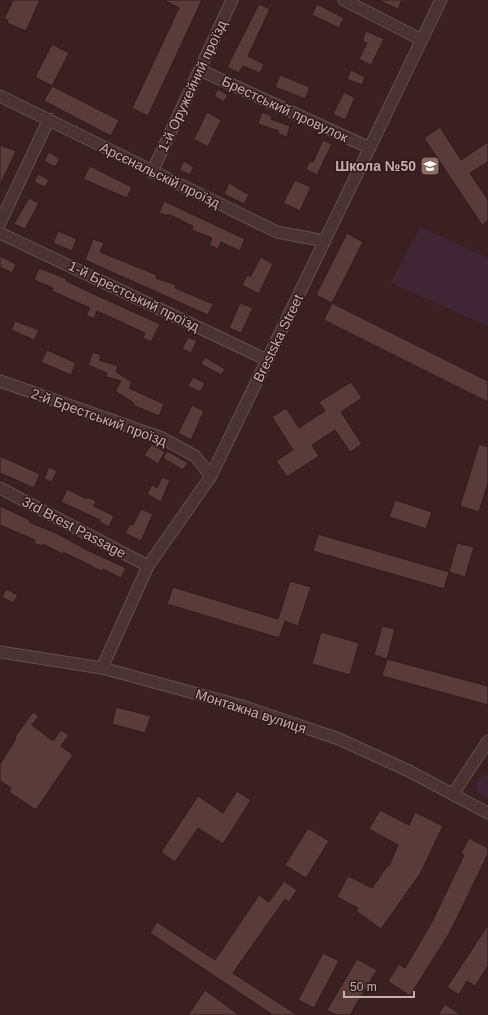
<svg xmlns="http://www.w3.org/2000/svg" width="488" height="1015" viewBox="0 0 488 1015" font-family="Arial,sans-serif">
<rect width="100%" height="100%" fill="#3a2020"/>
<!-- green -->
<path fill="#402634" d="M420,227L488,258V326L391,283Z
M484,775L488,776V799L476,791L477,779Z"/>
<!-- building -->
<path fill="#5a3b3c" stroke="#311b1b" d="M13,0H40L26,31L7,23L8,20L4,19Z
M164,0H202L148,116L132,108L179,8Z
M378,0H402L398,9Z
M259,4L270,9L248,56L264,64L260,73L243,66L239,73L227,67Z
M317,4L344,18L339,28L312,15Z
M366,31L384,39L371,65L359,59L367,43L362,41Z
M52,44L69,53L52,86L35,77Z
M351,70L365,77L362,85L347,79Z
M280,75L310,87L305,99L275,87Z
M52,86L119,120L111,136L44,101Z
M218,89L228,95L224,102L214,96Z
M344,92L355,98L345,120L333,114Z
M207,112L221,120L208,147L194,139Z
M262,112L272,116L271,119L290,126L287,137L278,134L279,131L258,124Z
M440,127L461,160L488,142V162L470,173L488,200V221L482,225L424,138Z
M323,140L332,144L317,175L306,169L310,161L313,162Z
M0,145L16,151L0,185Z
M49,152L60,159L55,167L44,161Z
M184,161L194,167L190,175L179,170Z
M90,166L132,187L127,198L83,179Z
M38,174L49,180L45,187L34,182Z
M295,180L311,187L300,211L283,203Z
M229,183L249,195L244,204L224,194Z
M29,198L39,203L25,229L14,224Z
M164,201L245,239L240,251L221,242L218,249L209,245L212,238L192,230L193,226L168,214L167,216L159,213Z
M58,231L77,239L72,251L53,243Z
M347,233L363,242L332,303L316,295Z
M93,239L104,243L100,252L157,275L156,278L176,285L175,288L213,304L208,315L85,260Z
M0,256L16,264L12,273L0,267Z
M261,257L273,264L259,294L242,285L247,275L250,277Z
M39,268L67,279L66,281L85,290L160,324L151,342L143,338L145,333L97,311L94,319L86,315L90,308L52,291L53,288L34,280Z
M240,303L253,308L241,333L229,328Z
M332,303L488,381V402L324,320Z
M15,321L39,330L34,340L11,330Z
M188,337L197,341L191,353L182,349Z
M47,350L76,363L71,375L41,362Z
M93,352L101,355L99,360L118,366L116,372L132,382L129,388L164,404L159,416L133,405L134,403L115,391L121,381L106,377L107,373L88,365Z
M205,357L225,369L221,375L201,364Z
M193,377L205,383L200,392L188,386Z
M351,382L362,398L341,412L362,444L350,452L335,430L312,445L319,456L287,477L276,461L293,450L272,417L286,408L299,428L325,411L319,402Z
M192,405L204,411L191,440L178,433Z
M152,444L165,452L158,464L144,455Z
M479,444L488,447V483L479,512L460,506Z
M167,451L188,463L183,470L163,458Z
M0,456L40,474L34,488L0,473Z
M49,467L57,471L52,482L44,479Z
M162,477L170,480L161,502L147,494L152,485L157,488Z
M67,489L86,499L87,497L96,501L94,506L114,516L109,527L99,522L100,520L61,502Z
M395,500L432,512L426,529L389,517Z
M0,506L30,520L29,522L58,534L87,550L126,568L121,578L103,569L102,571L92,567V566L63,552L62,554L43,544L42,546L34,543L35,540L0,525Z
M141,509L153,514L141,541L125,533L130,524L133,525Z
M318,534L449,572L444,589L313,551Z
M457,543L474,547L465,577L449,572Z
M290,581L311,587L298,626L285,621L279,638L167,604L173,587L278,619Z
M6,589L18,595L13,603L2,597Z
M382,626L395,629L387,659L374,655Z
M321,632L359,643L350,675L312,664Z
M387,659L488,686V705L382,676Z
M116,707L151,716L145,733L112,724Z
M33,712L39,716L32,725L53,741L61,730L69,735L61,746L73,755L36,810L9,792L11,788L0,781V764L16,739L15,737Z
M237,791L251,800L223,844L198,828L175,862L161,852L198,796L223,813Z
M380,810L409,825L415,812L443,826L420,874L381,929L356,911L358,908L337,897L348,876L372,888L388,865L389,866L398,845L369,829Z
M308,828L329,841L306,878L285,865Z
M469,838L488,848V854L450,932L410,996L388,981L399,964L405,968L432,922L464,855L461,853Z
M284,881L297,890L289,902L285,899L233,973L297,1015H273L150,933L157,922L215,960L259,895L269,902Z
M488,925V966L475,986L467,981L459,995L447,987Z
M323,953L339,961L314,1008L298,1000Z
M357,959L377,970L350,1015H336L327,1010Z
M205,990L239,1015H188Z
M445,1004L461,1015H438Z"/>
<g fill="none" stroke-linecap="round" stroke-linejoin="round">
<defs>
<path id="minor" d="M344,0L422,40
M200,70L370,148
M0,96L277,232L325,241
M152,172L232,0
M0,223L49,119
M0,233L267,360
M0,381L162,438L195,456L211,476
M0,488L148,566
M0,652L102,668L242,706L339,739L409,771L488,813
M102,668L148,566L211,476L441,0
M453,794L488,741"/>
</defs>
<!-- minor casing -->
<use href="#minor" stroke="#654f4e" stroke-width="13"/>
<!-- minor -->
<use href="#minor" stroke="#4a3334" stroke-width="11"/>
</g>
<!-- icons -->
<defs>
<symbol id="school-square" viewBox="-11 -11 22 22"><rect x="-9" y="-9" width="18" height="18" rx="4" fill="#8d6e63" stroke="#2f1919"/><path d="M0-5L7-2L0 1L-7-2ZM-4 1L0 2.5L4 1V4Q0 6-4 4Z" fill="#fff"/></symbol>
</defs>
<g fill-rule="evenodd">
<use href="#school-square" x="419" y="155" width="22" height="22"/>
</g>
<g text-anchor="middle" stroke-width="3" stroke-linejoin="round" paint-order="stroke">
<!-- street labels -->
<g font-size="14" fill="#c7afae" stroke="#2f1919">
<text transform="translate(192 86) rotate(-65)" y="5">1-й Оружейний проїзд</text>
<text transform="translate(285 109) rotate(25)" y="5">Брестський провулок</text>
<text transform="translate(160 175) rotate(26)" y="5">Арсєнальскій проїзд</text>
<text transform="translate(134 296) rotate(26)" y="5">1-й Брестський проїзд</text>
<text transform="translate(278 338) rotate(-64)" y="5">Brestska Street</text>
<text transform="translate(99 417) rotate(20)" y="5">2-й Брестський проїзд</text>
<text transform="translate(74 527) rotate(28)" y="5">3rd Brest Passage</text>
<text transform="translate(251 711) rotate(18)" y="5">Монтажна вулиця</text>
</g>
<!-- poi labels -->
<g font-size="14" font-weight="bold" fill="#c7afae" stroke="#2f1919" text-anchor="end">
<text x="416" y="171">Школа №50</text>
</g>
</g>
<!-- scale -->
<path d="M344 991v6h70v-6" fill="none" stroke="#c7afae" stroke-width="2"/>
<text x="350" y="991" font-size="12" fill="#c7afae" stroke="#2f1919" stroke-width="3" paint-order="stroke">50 m</text>
</svg>
